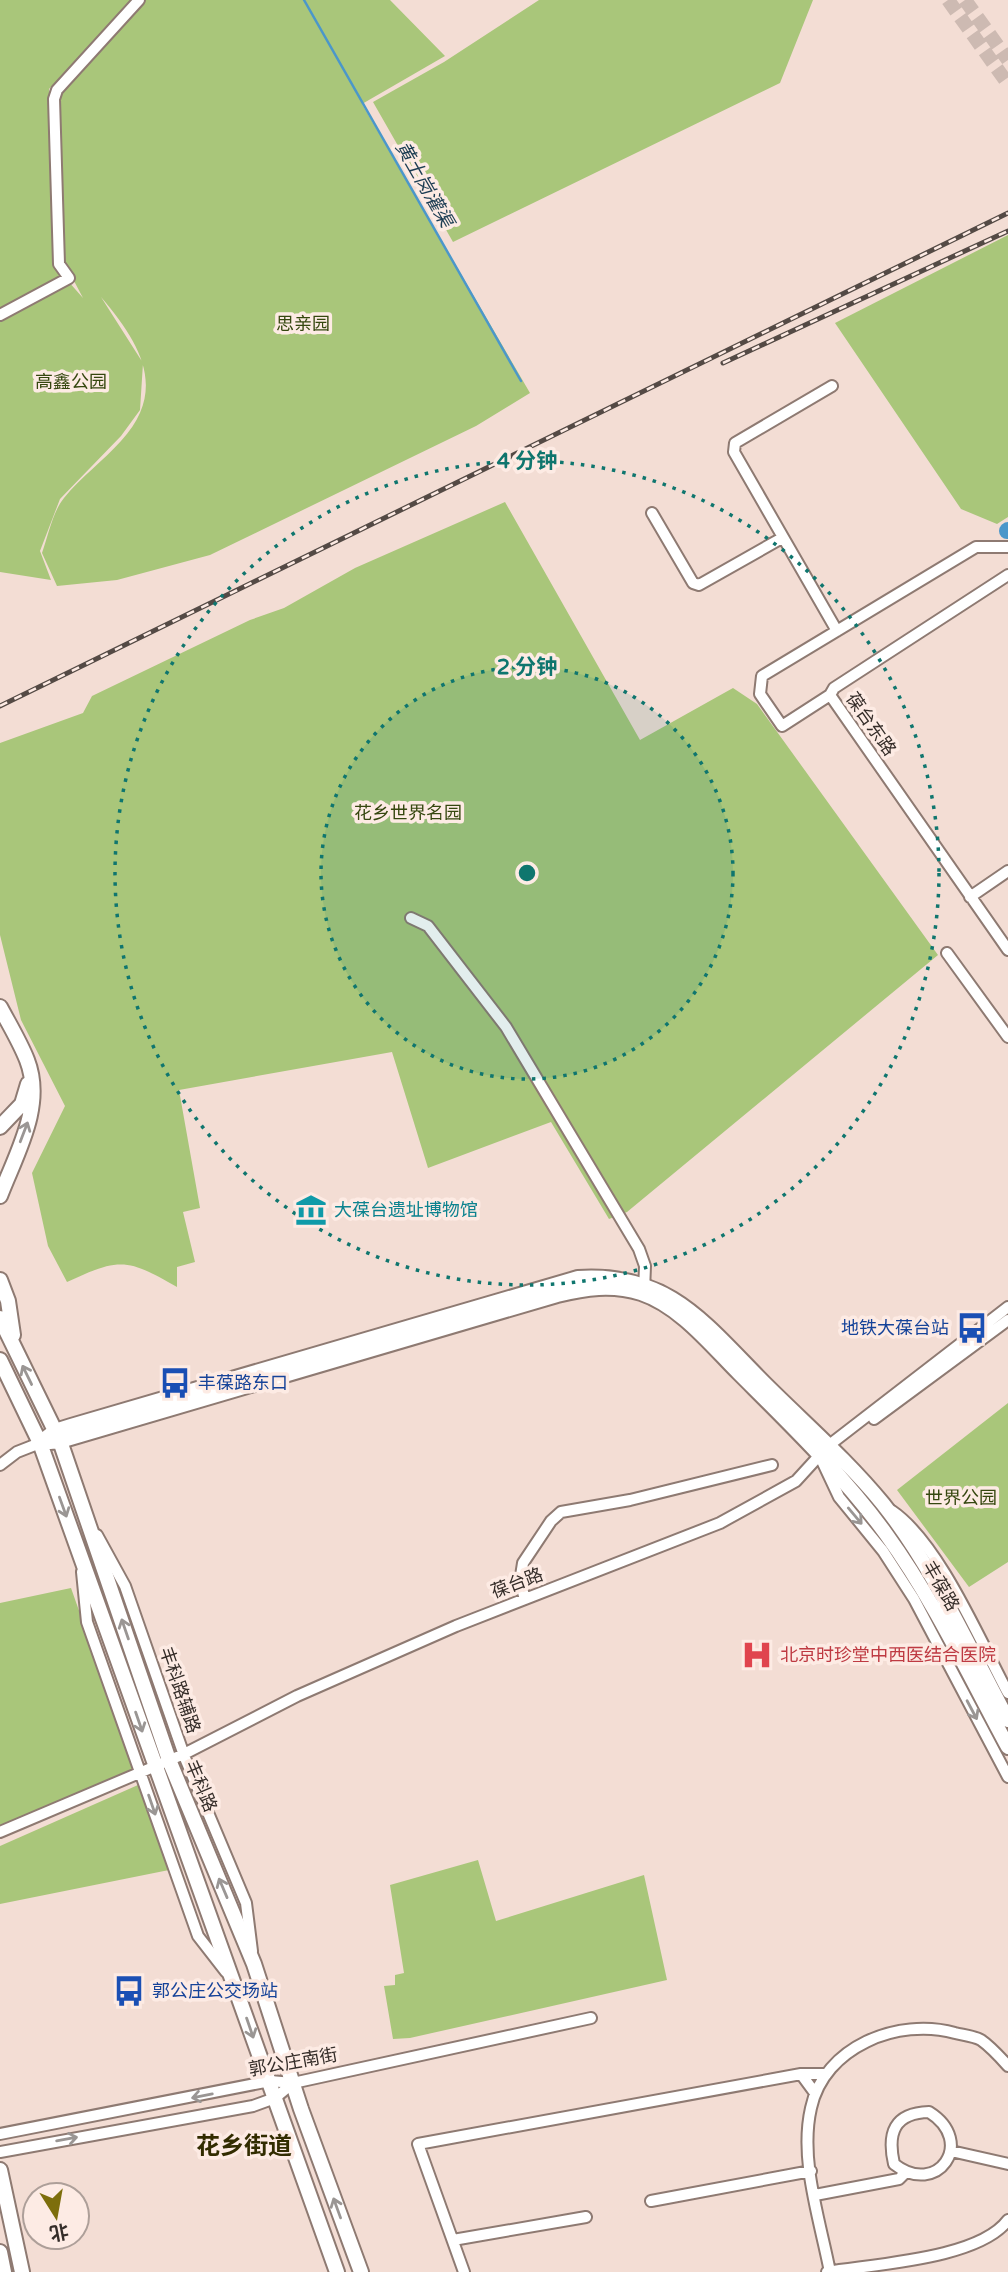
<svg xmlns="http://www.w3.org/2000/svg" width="1008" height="2272" viewBox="0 0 1008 2272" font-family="'Varela Round','Noto Sans SC',sans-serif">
<rect width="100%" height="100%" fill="#f3ddd4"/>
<!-- green -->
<path fill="#a9c67a" d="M0,0H135L49,89L53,144V264L83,298L64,262L57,98L61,88L144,0H390L445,56L362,104L530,393L476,426L210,555L117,580L57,586L42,553C48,536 53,511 64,498C81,477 103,461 121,441C168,390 141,344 101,297L143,363L140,410L121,436L60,499L40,551L51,580L0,572Z
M539,0H813L780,83L453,242L373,102L444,62Z
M1008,235V517L997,524L961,509L835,323Z
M505,502L640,740L733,688L757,704L938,955L627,1212L609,1219L551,1122L428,1168L392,1052L179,1090L200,1208L183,1212L195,1262L177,1267V1287C127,1258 119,1258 67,1282L48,1246L32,1173L65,1106L21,1020L0,935V743L83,713L92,696L250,620L284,608L355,568Z
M1008,1403V1562L969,1587L897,1490Z
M71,1588L135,1769L0,1826V1603Z
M138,1785L169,1870L0,1904V1846Z
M478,1860L496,1921L644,1875L667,1980L410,2038L393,2039L384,1986L395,1985V1975L404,1973L390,1885Z"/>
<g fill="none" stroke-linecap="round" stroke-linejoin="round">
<!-- stream -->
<path stroke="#4b97ca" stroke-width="2.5" d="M304,0L521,381"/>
<!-- river -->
<path stroke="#4b97ca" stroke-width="16" d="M1007,531L1008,530"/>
<!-- major-tunnel -->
<path stroke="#cdbab2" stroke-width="14" stroke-dasharray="14 7" stroke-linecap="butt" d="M948,0L1008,84
M965,0L1008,60"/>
<defs>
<path id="minor" d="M0,315L69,278L59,264L54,99L57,90L139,0
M832,386L735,443L734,452L837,631
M652,513L693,583L699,585L782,538
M1008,575L834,688L830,695L1008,950
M830,695L782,726L760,694L762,676L976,547H1008
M970,897L1008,871
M411,918L428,926L506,1027L639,1249L645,1266L644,1291
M947,953L1008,1037
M874,1419L1008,1320
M823,1463L839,1497L883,1551L914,1599L1008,1777
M0,1465L17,1452L40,1443
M892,1511C939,1543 980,1641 1008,1693
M97,1535L125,1586L185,1758L246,1903L252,1951
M82,1572L87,1622L198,1936L226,1972
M525,1599L520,1582L523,1563L551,1521L561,1512L630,1500L772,1465
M0,1832L184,1754L297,1696L456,1626L720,1523L796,1481L828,1446L1008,1307
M815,2093L801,2074H826
M929,2112C977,2142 937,2198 894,2164C887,2133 894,2113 929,2112Z
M0,2134L270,2081L293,2083L591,2018
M951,2151L1008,2164
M0,2152L253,2106L275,2098L293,2083
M815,2195L899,2179L905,2173
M651,2201L811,2171
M453,2240L586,2217
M464,2272L418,2144L801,2074
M827,2272C875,2264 979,2259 1008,2220
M830,2272C820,2220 799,2160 811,2108C824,2047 898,2017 955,2033C963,2035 974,2036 981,2040C991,2047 1000,2057 1008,2066"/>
<path id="major" d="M0,1007C9,1024 20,1042 27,1060C45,1106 16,1154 0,1196
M0,1127L22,1104L28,1084
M0,1280L8,1301L13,1335
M0,1318L60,1441L169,1760L254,1964L301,2109L361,2272
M0,1360L40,1443L337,2272
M41,1442L55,1431L71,1426L578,1278C669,1272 705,1324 764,1383C804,1423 847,1460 883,1504C934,1568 969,1648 1008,1720
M40,1443L60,1441L557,1295C585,1288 612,1284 641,1293C680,1306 711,1345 739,1373C790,1424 844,1476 886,1534C934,1600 969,1675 1008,1747
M0,2170L22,2272
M0,2252L4,2272"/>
</defs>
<!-- minor casing -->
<use href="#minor" stroke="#8e7a72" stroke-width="14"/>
<!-- major casing -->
<use href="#major" stroke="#8e7a72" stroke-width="18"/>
<!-- minor -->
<use href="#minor" stroke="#fff" stroke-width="10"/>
<!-- major -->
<use href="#major" stroke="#fff" stroke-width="14"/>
<defs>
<path id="rail" d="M723,363L1008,231
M0,706L1008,213"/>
</defs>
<!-- rail casing -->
<use href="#rail" stroke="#544a45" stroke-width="5"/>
<!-- rail -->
<use href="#rail" stroke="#fdebe4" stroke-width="2.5" stroke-dasharray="8" stroke-linecap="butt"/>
</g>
<!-- one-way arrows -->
<defs><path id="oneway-shaft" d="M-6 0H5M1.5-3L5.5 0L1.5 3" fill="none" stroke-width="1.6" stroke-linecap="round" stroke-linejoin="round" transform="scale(1.75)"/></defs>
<g stroke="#9a9694">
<use href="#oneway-shaft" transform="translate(24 1132) rotate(-69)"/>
<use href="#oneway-shaft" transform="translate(27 1375) rotate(-116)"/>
<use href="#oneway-shaft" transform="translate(63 1507) rotate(70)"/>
<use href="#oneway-shaft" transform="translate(855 1516) rotate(50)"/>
<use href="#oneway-shaft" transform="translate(125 1629) rotate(-109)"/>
<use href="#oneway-shaft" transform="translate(972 1710) rotate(62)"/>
<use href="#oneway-shaft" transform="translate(139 1722) rotate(71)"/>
<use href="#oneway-shaft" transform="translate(152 1805) rotate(71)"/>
<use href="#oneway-shaft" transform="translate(223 1888) rotate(-113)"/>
<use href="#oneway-shaft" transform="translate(250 2028) rotate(71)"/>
<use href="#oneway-shaft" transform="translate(202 2096) rotate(169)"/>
<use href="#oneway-shaft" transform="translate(67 2139) rotate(-10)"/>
<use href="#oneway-shaft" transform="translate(337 2208) rotate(-110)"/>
</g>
<!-- distance rings -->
<circle cx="527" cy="873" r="206" fill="#0f766e" fill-opacity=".12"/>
<g fill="none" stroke="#0f766e" stroke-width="3.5" stroke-dasharray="3.5 7">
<circle cx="527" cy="873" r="206"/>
<circle cx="527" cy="873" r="412"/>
</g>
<!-- icons -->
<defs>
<symbol id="museum-bare" viewBox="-9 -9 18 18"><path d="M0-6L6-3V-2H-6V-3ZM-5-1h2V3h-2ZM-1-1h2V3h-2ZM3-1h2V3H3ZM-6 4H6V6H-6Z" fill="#0f9aa8" stroke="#fdebe4" stroke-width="2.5" paint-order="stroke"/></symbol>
<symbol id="bus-bare" viewBox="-9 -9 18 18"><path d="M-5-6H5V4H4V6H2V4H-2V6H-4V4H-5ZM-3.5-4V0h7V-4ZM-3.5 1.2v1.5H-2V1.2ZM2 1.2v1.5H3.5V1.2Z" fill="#1a4fb4" stroke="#fdebe4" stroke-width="2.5" paint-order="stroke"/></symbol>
<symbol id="hospital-bare" viewBox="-9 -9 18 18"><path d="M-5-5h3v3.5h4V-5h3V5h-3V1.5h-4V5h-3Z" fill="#e0444e" stroke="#fdebe4" stroke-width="2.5" paint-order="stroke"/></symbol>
</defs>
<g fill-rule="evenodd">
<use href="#museum-bare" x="289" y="1188" width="44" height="44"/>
<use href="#bus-bare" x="950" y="1306" width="44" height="44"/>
<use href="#bus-bare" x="153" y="1361" width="44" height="44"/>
<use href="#hospital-bare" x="735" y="1633" width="44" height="44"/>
<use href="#bus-bare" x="107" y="1969" width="44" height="44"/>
</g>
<g text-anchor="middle" stroke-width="7" stroke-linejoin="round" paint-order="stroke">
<!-- park labels -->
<g font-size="18" fill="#35470f" stroke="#fdebe4">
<text x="303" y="330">思亲园</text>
<text x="71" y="388">高鑫公园</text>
<text x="408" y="819">花乡世界名园</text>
<text x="961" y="1504">世界公园</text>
</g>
<!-- street labels -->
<g font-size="18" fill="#352d29" stroke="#fdebe4">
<text transform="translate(871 724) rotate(55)" y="6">葆台东路</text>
<text transform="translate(517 1583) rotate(-21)" y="6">葆台路</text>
<text transform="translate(941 1586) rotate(60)" y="6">丰葆路</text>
<text transform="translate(180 1690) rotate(71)" y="6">丰科路辅路</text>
<text transform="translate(201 1786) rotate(67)" y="6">丰科路</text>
<text transform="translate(293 2062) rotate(-10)" y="6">郭公庄南街</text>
</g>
<!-- culture labels -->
<g font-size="18" fill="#0d838f" stroke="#fdebe4" text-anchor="start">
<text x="334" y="1216">大葆台遗址博物馆</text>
</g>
<!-- transit labels -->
<g font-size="18" fill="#164399" stroke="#fdebe4" text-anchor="start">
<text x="949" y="1334" text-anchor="end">地铁大葆台站</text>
<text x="198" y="1389">丰葆路东口</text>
<text x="152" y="1997">郭公庄公交场站</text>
</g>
<!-- health labels -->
<g font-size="18" fill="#be3a42" stroke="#fdebe4" text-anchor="start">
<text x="780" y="1661">北京时珍堂中西医结合医院</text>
</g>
<!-- water labels -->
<g font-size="19" font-style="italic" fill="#1b3c52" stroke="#fdebe4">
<text transform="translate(425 184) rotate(60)" y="7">黄土岗灌渠</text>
</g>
<!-- district labels -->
<g font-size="24" font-weight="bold" fill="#322c00" stroke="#fdebe4">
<text x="244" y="2154">花乡街道</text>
</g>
</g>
<circle cx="527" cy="873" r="10" fill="#0f766e" stroke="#fdebe4" stroke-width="3.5"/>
<g font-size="21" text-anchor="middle" font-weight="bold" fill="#0f766e" stroke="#fdebe4" stroke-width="7" stroke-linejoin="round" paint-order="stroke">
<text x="527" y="468">4 分钟</text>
<text x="527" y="674">2 分钟</text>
</g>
<!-- north arrow -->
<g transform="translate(56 2216) rotate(169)"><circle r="33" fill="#fdebe4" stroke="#ad9f99" stroke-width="2"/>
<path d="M0-5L12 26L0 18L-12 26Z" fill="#7d6e0c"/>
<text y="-10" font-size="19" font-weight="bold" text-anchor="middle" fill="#352d29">北</text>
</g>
</svg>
